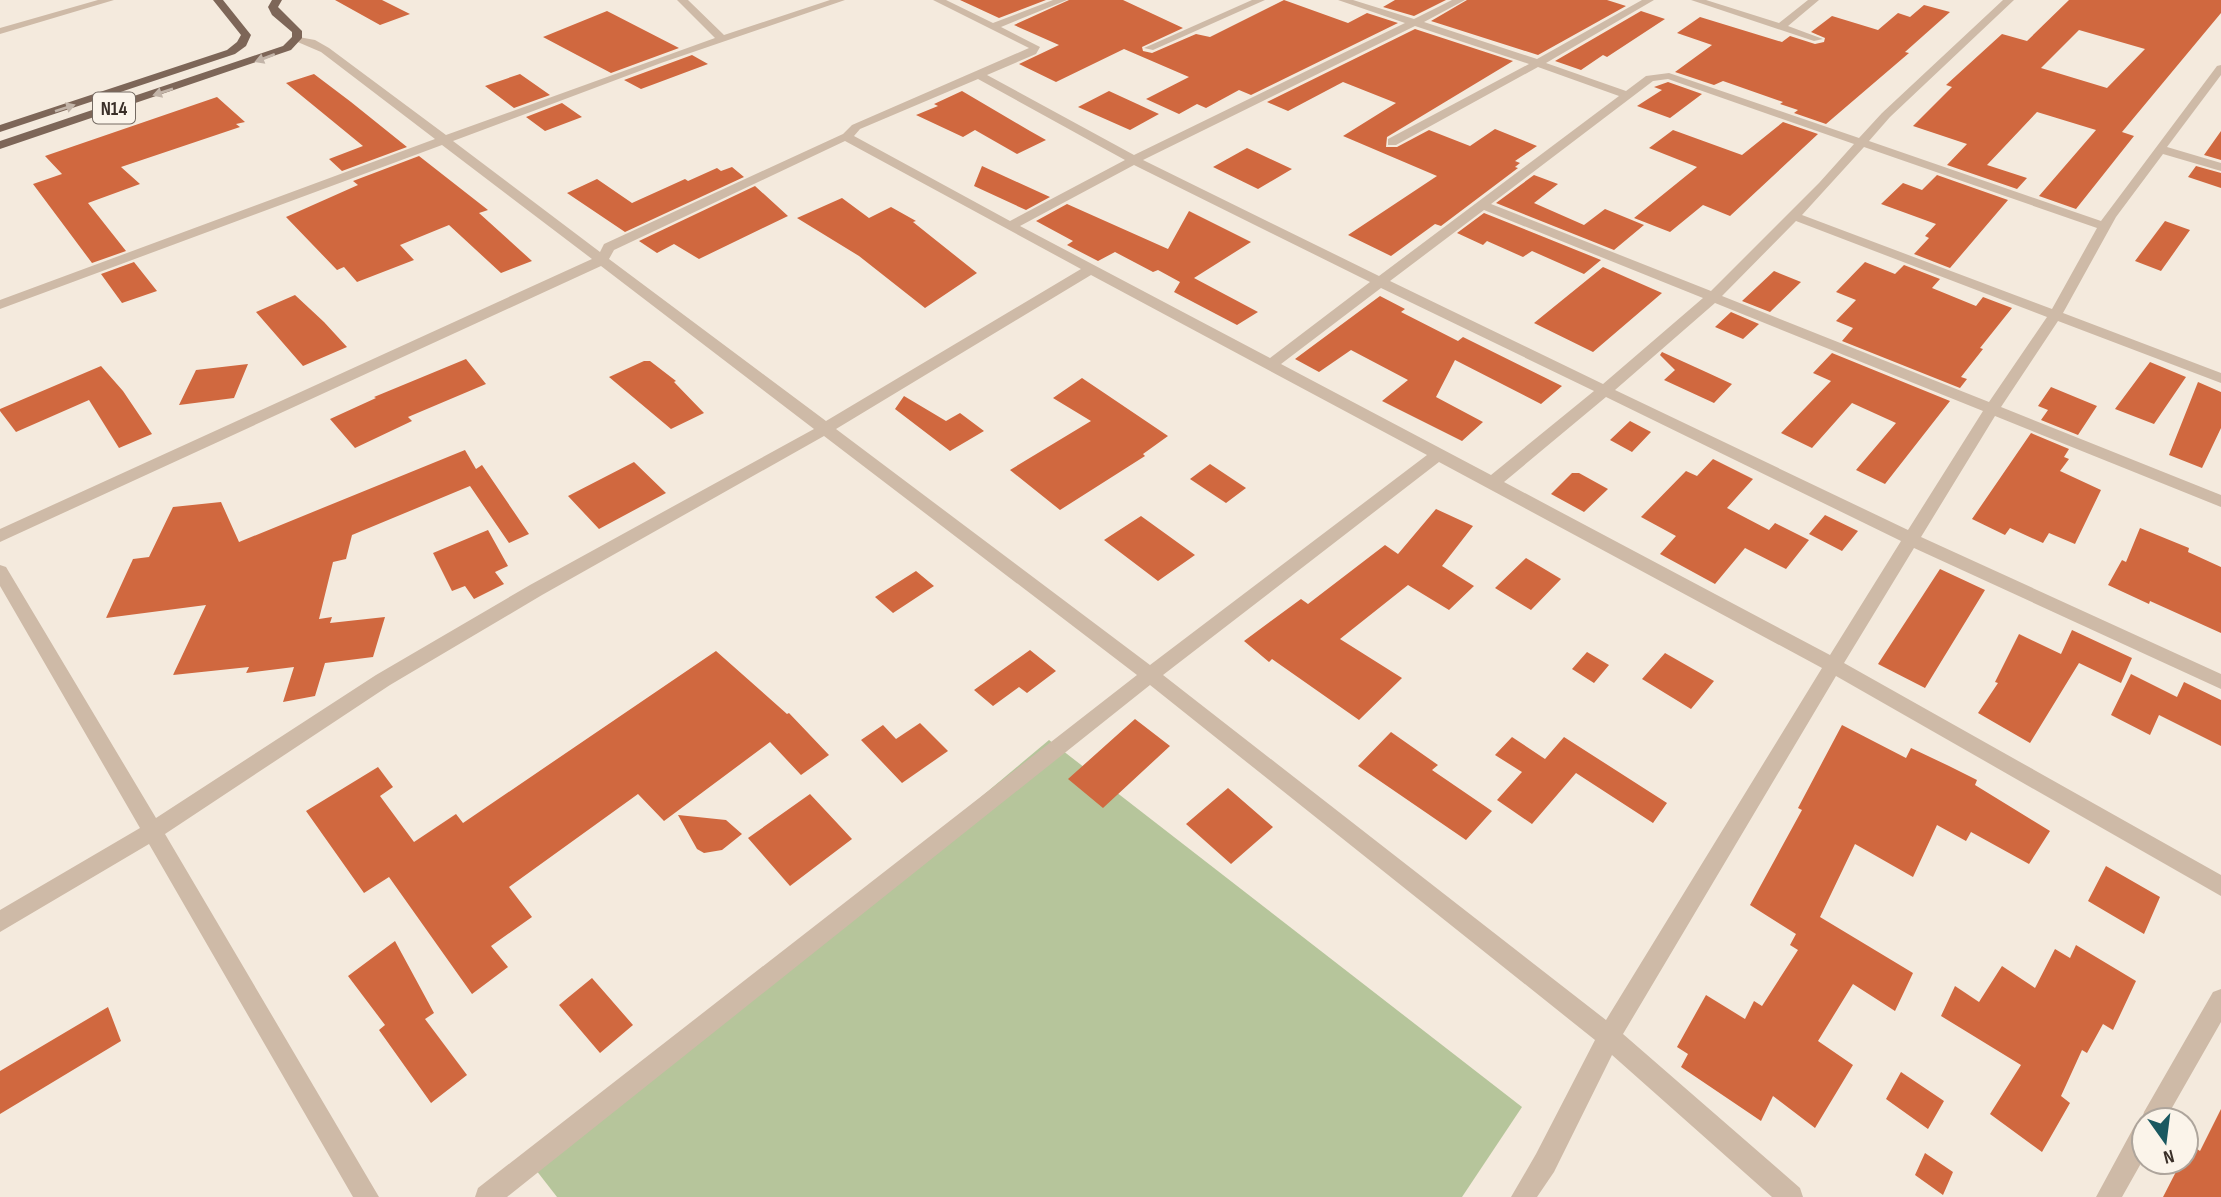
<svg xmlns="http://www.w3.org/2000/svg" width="2221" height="1197" viewBox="0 0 2221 1197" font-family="'Sofia Sans Condensed',sans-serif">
<rect width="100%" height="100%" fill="#f4eadd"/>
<!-- green -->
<path fill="#b6c59b" d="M1049,740L1522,1107L1462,1197H557L536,1170Z"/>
<!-- building -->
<path fill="#d0683f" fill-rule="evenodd" d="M335,0H382L410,14L380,25Z
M960,0H1046L999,18Z
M1069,0H1123L1183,28L1142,47L1143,51L1152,53L1196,34L1210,37L1284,0L1348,23L1367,13L1398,23L1251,95L1239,90L1206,108L1197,104L1179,114L1146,99L1189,77L1124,49L1056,82L1019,64L1059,45L1014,25Z
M1395,0H1446L1414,16L1383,7Z
M1467,0H1607L1626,6L1538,55L1431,21Z
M2069,0H2221V13L2122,132L2134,136L2076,209L2039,196L2096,130L2037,112L1987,165L2027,178L2017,189L1947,165L1967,144L1913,126L1952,87L1946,85L2002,34L2027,41ZM2079,30L2145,49L2107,88L2041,68Z
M1924,5L1950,12L1905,52L1909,53L1826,124L1794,113L1798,110L1780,104L1783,102L1723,81L1714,85L1675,72L1712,45L1677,33L1700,17L1782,42L1790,36L1815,44L1824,42L1825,38L1811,32L1832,16L1878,30L1898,13L1910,17Z
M607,11L679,48L611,73L543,37Z
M1641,11L1665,19L1607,57L1603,55L1581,70L1555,61Z
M1415,29L1513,61L1387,137L1386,147H1397L1429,130L1470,146L1495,129L1537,146L1515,161L1520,163L1515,167L1518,168L1441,226L1435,224L1391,256L1348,235L1437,176L1343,136L1396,103L1343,82L1288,111L1267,102Z
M692,55L708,64L641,89L624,80Z
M314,74L351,102L407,147L342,171L329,159L363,146L286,83Z
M520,74L550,95L514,108L485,86Z
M1668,82L1702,94L1670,118L1637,106L1662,90L1654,87Z
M962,91L1030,131L1046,140L1017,154L975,130L963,137L916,115L938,106L934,104Z
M1109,91L1159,114L1130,130L1078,107Z
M217,97L245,122L236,124L240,127L121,167L140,184L88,203L126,251L92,263L33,184L62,174L45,156Z
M562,103L582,117L545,131L526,117Z
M1783,122L1818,134L1730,216L1703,205L1670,232L1634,218L1697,167L1649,148L1673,130L1742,155Z
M2221,131V160L2204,155Z
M1247,148L1292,169L1258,189L1213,167Z
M419,156L488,210L479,213L532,261L501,273L449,225L400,245L414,260L357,282L344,267L337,270L286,217L358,185L353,181Z
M982,166L1050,197L1026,210L974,186Z
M2196,166L2221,173V188L2188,177Z
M732,167L744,177L625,232L567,193L597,179L632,203L685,179L688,181L717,168L721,171Z
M1534,175L1558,184L1534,203L1584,225L1605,209L1644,225L1614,250L1496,203Z
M1937,175L2008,200L1950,268L1914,254L1929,238L1925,236L1936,224L1881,204L1903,183L1922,190Z
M755,186L788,216L699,259L674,244L657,253L639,241Z
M842,198L869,218L891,207L916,221L913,222L977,273L925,308L859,256L797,218Z
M1067,204L1168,249L1189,211L1251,242L1194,278L1258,312L1237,325L1174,292L1180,282L1158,270L1153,272L1115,252L1098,261L1067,245L1073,241L1036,221Z
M1484,213L1601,260L1584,274L1532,251L1523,257L1487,241L1483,245L1457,233Z
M2165,221L2190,230L2161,271L2135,261Z
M134,262L157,291L122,303L101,274Z
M1865,262L1895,274L1904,265L1940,279L1932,288L1976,306L1983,297L2012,308L1980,348L1983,349L1961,377L1967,379L1960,388L1842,341L1853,328L1836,321L1856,300L1836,292Z
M1603,267L1662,293L1593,352L1534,323Z
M1774,271L1801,282L1770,312L1742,301Z
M295,295L324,322L347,347L303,366L256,312Z
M1380,296L1405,309L1401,312L1458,341L1463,337L1562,386L1541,404L1455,360L1436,397L1483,422L1462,441L1382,401L1408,380L1351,350L1319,372L1295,359Z
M1731,312L1759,324L1743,339L1715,327Z
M1662,352L1706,372L1732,384L1714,403L1664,380L1675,370L1660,355Z
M1832,353L1950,401L1885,484L1856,470L1896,423L1852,403L1812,448L1781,433L1831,381L1813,373Z
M466,359L486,384L408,417L412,421L355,448L330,419L376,398L374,397Z
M644,361H650L676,381L674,382L704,413L671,429L609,377Z
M2150,362L2186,377L2154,424L2115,409Z
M248,364L234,398L179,405L196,370Z
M101,366L123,391L152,434L119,448L89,400L16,432L0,411V409Z
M1082,378L1168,436L1143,454L1145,456L1060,510L1010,470L1091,421L1053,398Z
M2198,382L2221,392V428L2202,468L2169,455Z
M2051,387L2097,406L2078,435L2041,420L2048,410L2038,406Z
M904,396L946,421L960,413L984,431L950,451L895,409Z
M1630,421L1651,432L1632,452L1610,440Z
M2031,433L2069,449L2064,457L2069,459L2060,471L2101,490L2075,544L2049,533L2043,543L2010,528L2005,535L1972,519Z
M465,450L476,469L482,465L529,534L509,543L470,486L352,535L346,559L333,562L319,619L332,617L330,623L385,617L373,657L325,663L315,696L283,702L294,667L246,673L249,667L173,675L206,605L106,618L133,559L149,557L173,507L221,502L239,542Z
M1713,459L1753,479L1727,508L1769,530L1775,523L1809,540L1786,569L1745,548L1715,584L1660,554L1676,536L1641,517L1686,471L1697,476Z
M634,462L666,493L599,529L568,496Z
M1210,464L1246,488L1226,503L1190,479Z
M1572,473H1579L1608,489L1584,512L1551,494Z
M1436,509L1473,526L1442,566L1474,586L1449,610L1408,585L1340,639L1402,678L1359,720L1272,659L1269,662L1244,641L1301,599L1308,604L1385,545L1398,554Z
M1825,515L1858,531L1842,551L1809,534Z
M1141,516L1195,555L1158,581L1104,540Z
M2140,528L2189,548L2188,552L2221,567V633L2150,601L2149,604L2108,585L2122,560L2126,562Z
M488,530L508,566L495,572L504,584L474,599L465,586L452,591L433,553Z
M1526,558L1561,579L1531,610L1495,588Z
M1940,569L1985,590L1925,688L1878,664Z
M916,571L934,586L893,613L875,597Z
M2072,630L2132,658L2121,683L2079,663L2030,743L1978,713L1998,683L1995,682L2019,634L2061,654Z
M1030,650L1056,671L1027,693L1019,687L993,706L974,690Z
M716,651L787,714L789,713L829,755L801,775L770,742L664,821L638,794L509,887L532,917L491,946L508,967L472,994L389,877L364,893L306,811L378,767L393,787L380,796L414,842L456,814L463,823Z
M1587,652L1609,665L1594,683L1572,669Z
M1665,653L1714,681L1691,709L1642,679Z
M2131,674L2177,697L2184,682L2221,700V746L2159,715L2150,735L2111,715Z
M1135,719L1170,746L1103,808L1068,779Z
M920,723L948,751L902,783L861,740L883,725L896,739Z
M1842,725L1906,758L1911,748L1949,766L1977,780L1975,785L2050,831L2029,864L1971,832L1966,841L1937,825L1913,877L1855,844L1820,917L1913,973L1895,1011L1853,984L1818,1041L1853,1065L1815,1128L1773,1096L1761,1121L1681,1067L1688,1054L1677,1047L1706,995L1745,1019L1754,1001L1762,1006L1798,950L1790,945L1796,934L1750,905L1802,810L1798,808Z
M1391,732L1438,765L1432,770L1492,811L1466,840L1358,766Z
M1512,737L1545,759L1564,737L1667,803L1653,823L1576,773L1532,824L1497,800L1522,772L1495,755Z
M1228,788L1273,827L1231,864L1186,824Z
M810,794L852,839L790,886L748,838Z
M678,815L726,820L742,834L722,850L704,853L697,849Z
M2106,866L2160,897L2144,934L2088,901Z
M395,941L434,1013L425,1019L467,1075L431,1103L379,1030L385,1025L348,976Z
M2076,945L2136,981L2113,1030L2103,1024L2087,1053L2082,1050L2061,1096L2070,1103L2042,1152L1990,1114L2021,1065L1941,1016L1955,986L1979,1002L2002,966L2035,988L2055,949L2070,958Z
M592,978L633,1025L600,1053L559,1005Z
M108,1007L121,1041L0,1114V1071Z
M1901,1072L1944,1101L1928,1129L1886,1099Z
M2221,1109V1197H2163L2181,1162H2186V1152L2190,1144L2200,1151Z
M1925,1153L1953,1172L1943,1195L1915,1175Z"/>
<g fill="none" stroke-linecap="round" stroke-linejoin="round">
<!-- street -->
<path fill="#cebaa7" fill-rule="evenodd" d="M98,0H114L0,34V28Z
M677,0H688L724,35L830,0H845L661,63L453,141L600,252L604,244L843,134L852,125L1029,48L933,0H946L993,23L1053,0H1067L1001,27L1040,47L1036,54L987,75L1134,155L1405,23L1338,0H1353L1414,19L1452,0H1465L1424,22L1537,59L1642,0H1654L1546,63L1626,91L1646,76L1669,73L1859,138L1882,113L2003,0H2014L1890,117L1869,141L2101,221L2217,66L2221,65V75L2167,147L2221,163V171L2163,154L2116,217L2063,313L2221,373V383L2058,321L2001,407L2221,495V507L1995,416L1921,537L2221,674V689L1914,548L1844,663L2221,875V896L1836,676L1623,1034L1800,1188L1803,1197H1772L1612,1055L1554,1172L1537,1197H1511L1536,1154L1595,1040L1150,685L507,1197H475L478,1188L1137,675L824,436L542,595L390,685L165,834L379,1197H353L149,844L0,932V910L140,828L0,586V565L6,567L156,818L376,675L530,585L814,429L601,266L0,542V529L592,259L442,145L0,309V300L435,139L321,52L293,40V36L315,40L329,48L446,135L715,38ZM1415,26L1529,64L1388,139V145H1396L1538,67L1619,96L1379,276L1143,160ZM978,79L1125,160L1010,221L854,136L860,129ZM1668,79L1854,144L1819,183L1711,291L1491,204L1653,81ZM845,141L1081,269L826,421L609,259L614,250ZM1864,147L2097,228L2052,309L1802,215ZM1134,165L1370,282L1270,358L1020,226ZM1484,210L1703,298L1603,384L1390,281ZM1796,221L2047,317L1989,402L1722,296ZM1091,275L1427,455L1150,665L836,429ZM1381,288L1594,391L1491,475L1281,364ZM1715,303L1983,411L1908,530L1615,390ZM1606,397L1901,541L1830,655L1504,482ZM1439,462L1822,668L1606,1020L1163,675Z
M1252,0H1265L1153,50L1144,48Z
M1691,0H1706L1779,23L1808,0H1819L1788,26L1823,39L1814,41Z
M2221,989V1022L2165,1120H2144V1158L2122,1197H2096L2135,1125L2141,1123L2144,1112L2213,992Z"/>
<!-- primary -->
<path fill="#7d6658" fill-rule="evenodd" d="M213,0H223L251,35L246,46L235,54L0,132V125L227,50L237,42L241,35Z
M272,0H282L278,7L302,31V38L291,50L0,149V141L283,46L292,37V32L272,15L268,7Z"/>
</g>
<!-- one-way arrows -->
<defs><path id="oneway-solid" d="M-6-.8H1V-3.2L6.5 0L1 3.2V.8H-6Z" transform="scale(1.75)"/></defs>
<g fill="#c2b4a8">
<use href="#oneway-solid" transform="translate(265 58) rotate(159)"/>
<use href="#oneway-solid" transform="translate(163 92) rotate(162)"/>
<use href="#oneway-solid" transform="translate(65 108) rotate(-18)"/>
</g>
<g text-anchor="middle" stroke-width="5" stroke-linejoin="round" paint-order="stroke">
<!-- shield labels -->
<rect fill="#fbf4ea" stroke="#746a62" stroke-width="2" x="93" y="92.5" width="42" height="31" rx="5"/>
<g font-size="19" font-weight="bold" fill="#3a2f28">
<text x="114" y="115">N14</text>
</g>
</g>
<!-- north arrow -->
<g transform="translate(2165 1141) rotate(166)"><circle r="33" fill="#fbf4ea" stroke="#aea59c" stroke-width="2"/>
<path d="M0-5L12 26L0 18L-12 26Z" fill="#1a5860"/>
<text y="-10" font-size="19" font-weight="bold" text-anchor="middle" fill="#3a2f28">N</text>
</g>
</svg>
